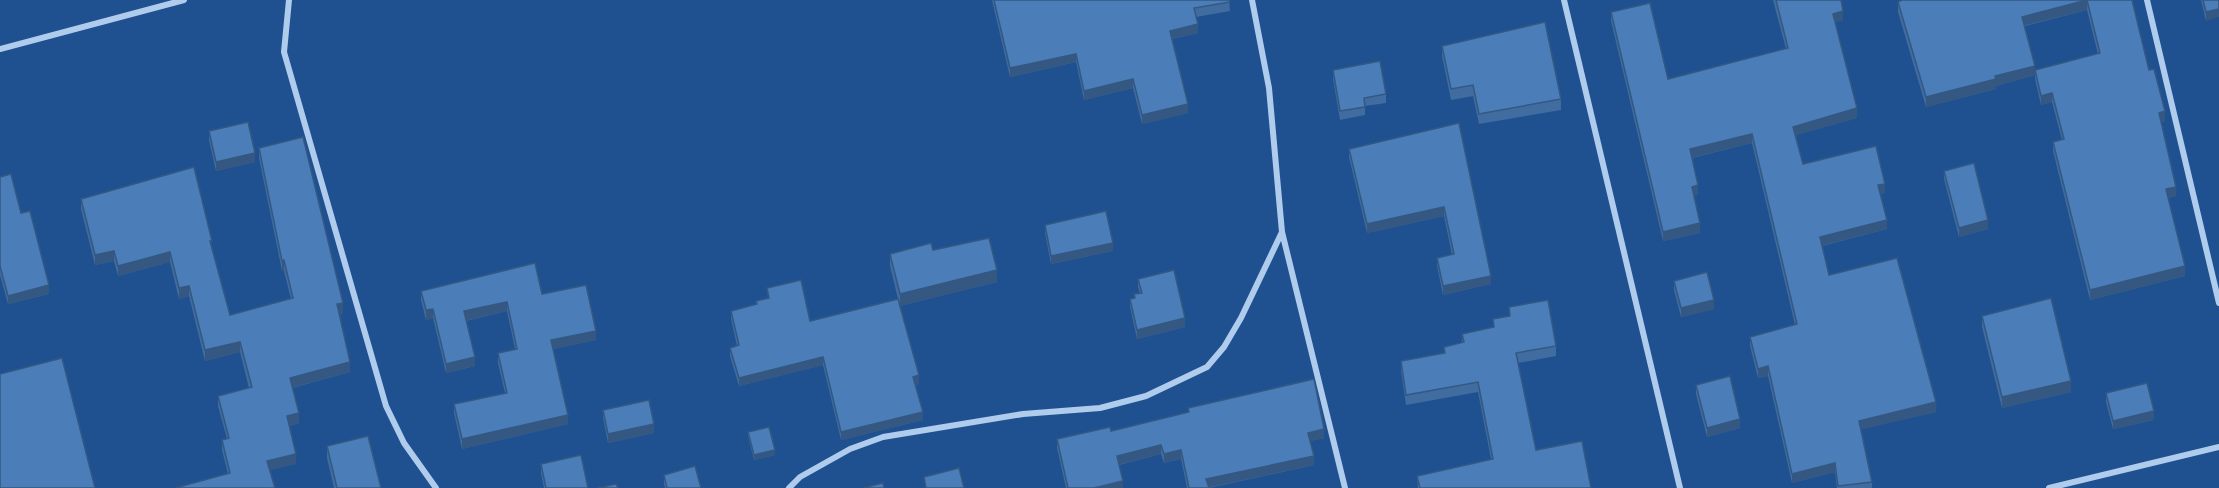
<svg xmlns="http://www.w3.org/2000/svg" width="2219" height="488" viewBox="0 0 2219 488" font-family="'Varela Round',sans-serif">
<rect width="100%" height="100%" fill="#1f5191"/>
<g fill="none" stroke-linecap="round" stroke-linejoin="round">
<!-- minor -->
<path stroke="#b0cced" stroke-width="6" d="M289,0L284,52L386,406L404,443L436,488
M1252,0L1269,88L1282,232L1345,488
M1564,0L1680,488
M2147,0L2219,303
M0,49L184,0
M789,488L800,477L850,449L883,437L1023,414L1100,408L1146,396L1207,367L1224,347L1241,318L1282,232
M2049,488L2219,447"/>
</g>
<!-- wall -->
<path fill="#406c9f" fill-rule="evenodd" d="M992,0H1229L1230,11L1196,17L1198,33L1172,39L1188,113L1142,124L1133,88L1084,100L1076,62L1010,77Z
M1773,0H1841L1843,20L1835,22L1857,118L1796,135L1803,164L1885,193L1881,194L1887,229L1822,246L1829,275L1936,412L1861,429L1872,482V488H1837L1835,472L1792,483L1768,376L1758,378L1750,346V337L1795,325L1752,143L1692,158L1698,195H1694L1700,233L1663,241L1611,21V12L1668,79L1786,49Z
M1900,0H2132L2149,70L2165,121L2161,122L2176,196L2168,198L2185,276L2090,300L2053,151V142L2062,140L2052,102L2041,105L2035,79V75L1996,86V89L1926,107L1898,12V2L1900,1ZM2087,10L2098,54L2035,70L2025,26Z
M2201,0H2219L2206,21Z
M1442,46L1561,99V110L1479,124L1473,96L1451,100L1442,56Z
M1333,70L1386,94V103L1365,106V115L1340,120L1333,79Z
M1459,123L1491,284L1443,295L1437,266V258L1452,255L1444,216L1367,233L1349,157V149Z
M209,131L255,162L216,171L209,140Z
M259,148L343,313L340,314L350,372L292,388L299,423L289,426L296,464L228,474L222,450V440L227,439L218,406V396L249,388L240,352L205,361L189,296L179,299L170,262L118,276L114,261L95,265L81,209V199L212,250L230,315L291,299L284,271H282L259,158Z
M1944,171L1988,229L1959,237L1944,179Z
M0,177L21,213L49,294L8,304L0,275Z
M1045,225L1113,251L1051,264L1045,233Z
M933,250L997,282L900,306L919,384L915,385L923,420L841,440L823,365L739,386L730,356V348L737,346L731,319V311L756,305V301L768,298L767,288L810,321L898,299L890,266V254Z
M1138,279L1185,327L1137,339L1130,307V299L1134,298V294L1140,293L1138,287Z
M1674,281L1714,309L1681,317L1674,290Z
M421,291L542,294L596,340L553,349L568,424L462,449L454,413V404L505,393L498,363V353L515,349L507,311L466,321L475,366L446,373L433,318L426,320L421,300Z
M1509,307L1556,346V356L1518,363L1536,450L1591,488H1418L1417,476L1491,459L1478,392L1406,405L1401,371V361L1444,353V347L1462,343V334L1493,327V319L1509,317Z
M1982,316L2071,392L2002,408L1982,327Z
M1696,385L1740,428L1707,437L1696,394Z
M2106,393L2154,420L2113,429L2106,402Z
M1188,408L1324,438L1310,441L1314,465L1209,488H1187L1181,459L1164,463L1161,454L1119,465L1123,488H1066L1057,448V439L1111,431L1188,412Z
M603,410L654,433L608,443L603,418Z
M748,432L775,455L754,460L748,436Z
M327,446L381,488H334L327,458Z
M541,464L588,488H544L541,473Z
M664,475L701,488H665L664,484Z"/>
<!-- shaded-wall -->
<path fill="#345882" d="M2087,0V10L2022,26V17Z
M2219,9V17L2206,21V12Z
M1843,11V20L1833,23V14Z
M1198,24V33L1170,39V31Z
M1076,54V62L1010,77V68Z
M2035,66V75L1996,86V89L1926,107V97L1995,76Z
M1133,79V88L1084,100V91Z
M2052,93V102L2041,105V96Z
M1188,104V113L1142,124V115Z
M1857,108V118L1793,136V127Z
M2165,111V121L2159,122V113Z
M1752,134V143L1690,158V149Z
M255,153V162L216,171V162Z
M1885,184V193L1878,195V185Z
M1698,185V195L1692,196V187Z
M2176,187V196L2166,199V189Z
M1444,207V216L1367,233V224Z
M1887,220V229L1820,246V237Z
M1988,220V229L1959,237V228Z
M1700,223V233L1663,241V232Z
M1113,243V251L1051,264V256Z
M114,251V261L95,265V255Z
M170,252V262L118,276V266Z
M284,260V271H282V261Z
M2185,266V276L2090,300V290Z
M997,270V282L900,306V294Z
M1491,276V284L1443,295V286Z
M49,285V294L8,304V296Z
M189,286V296L179,299V288Z
M1714,300V309L1681,317V308Z
M507,302V311L464,321V311Z
M343,303V313L337,315V304Z
M433,309V318L426,320V310Z
M1185,318V327L1137,339V330Z
M596,331V340L551,350V340Z
M240,342V352L205,361V350Z
M475,357V366L446,373V364Z
M823,357V365L739,386V378Z
M350,362V372L290,388V378Z
M1768,366V376L1758,378V369Z
M919,375V384L913,385V377Z
M2071,381V392L2002,408V397Z
M1936,402V412L1859,430V421Z
M2154,411V420L2113,429V421Z
M923,412V420L841,440V432Z
M299,413V423L287,426V416Z
M568,415V424L462,449V439Z
M1740,419V428L1707,437V428Z
M654,424V433L608,443V434Z
M1324,429V438L1308,442V433Z
M1161,445V454L1117,465V456Z
M775,450V455L754,460V455Z
M1181,450V459L1164,463V454Z
M296,454V464L267,471V461Z
M1314,456V465L1206,488V479Z
M1835,463V472L1792,483V474Z
M1123,481V488H1094Z"/>
<!-- building -->
<path fill="#4b7db9" stroke="#345882" stroke-width="1.5" d="M994,0H1229L1230,2L1194,8L1198,24L1170,31L1188,104L1142,115L1133,79L1084,91L1076,54L1010,68Z
M1776,0H1841L1843,11L1833,14L1857,108L1793,127L1803,164L1876,146L1885,184L1878,185L1887,220L1820,237L1829,275L1897,258L1936,402L1859,421L1872,482L1838,486L1835,463L1792,474L1768,366L1758,369L1750,337L1797,324L1752,134L1690,149L1698,185L1692,187L1700,223L1663,232L1611,12L1650,3L1668,79L1788,48Z
M1902,0H2132L2149,70L2154,69L2165,111L2159,113L2176,187L2166,189L2185,266L2090,290L2053,142L2064,139L2052,93L2041,96L2035,70L2100,53L2087,0L2022,17L2035,66L1995,76L1996,79L1926,97L1898,2Z
M2203,0H2219V9L2206,12Z
M1545,22L1561,99L1479,114L1473,85L1451,89L1442,46Z
M1380,61L1386,94L1364,98L1365,107L1340,111L1333,70Z
M248,122L255,153L216,162L209,131Z
M1459,123L1491,276L1443,286L1437,258L1454,254L1444,207L1367,224L1349,149Z
M303,137L343,303L337,304L350,362L290,378L299,413L287,416L296,454L267,461L275,488H175L230,473L222,440L229,438L218,396L252,387L240,342L205,350L189,286L179,288L170,252L118,266L114,251L95,255L81,199L194,167L212,241H210L230,315L293,298L284,260L282,261L259,148Z
M1974,163L1988,220L1959,228L1944,171Z
M11,174L21,213L30,211L49,285L8,296L0,266V177Z
M1106,211L1113,243L1051,256L1045,225Z
M989,238L997,270L900,294L890,254L931,243L933,250Z
M535,263L542,294L586,285L596,331L551,340L568,415L462,439L454,404L507,393L498,353L517,349L507,302L464,311L475,357L446,364L433,309L426,310L421,291Z
M1174,270L1185,318L1137,330L1130,299L1135,298L1134,294L1142,293L1138,279Z
M1707,272L1714,300L1681,308L1674,281Z
M801,280L810,321L898,299L919,375L913,377L923,412L841,432L823,357L739,378L730,348L739,345L731,311L757,304L756,301L769,298L767,288Z
M2051,298L2071,381L2002,397L1982,316Z
M1548,300L1556,346L1516,353L1536,450L1582,441L1591,488H1420L1417,476L1493,459L1478,382L1406,395L1401,361L1445,353L1444,347L1464,342L1462,334L1494,327L1493,319L1510,316L1509,307Z
M62,358L95,488H0V374Z
M1730,376L1740,419L1707,428L1696,385Z
M1314,379L1324,429L1308,433L1314,456L1206,479L1209,488H1189L1181,450L1164,454L1161,445L1117,456L1123,481L1094,488H1068L1057,439L1110,427L1111,431L1189,412L1188,408Z
M2147,383L2154,411L2113,421L2106,393Z
M649,400L654,424L608,434L603,410Z
M769,427L775,450L754,455L748,432Z
M368,436L381,488H337L327,446Z
M581,455L588,488H546L541,464Z
M695,466L701,488H667L664,475Z
M959,468L964,488H926L924,477Z
M883,483L884,488H863Z
M616,484L618,488H598Z"/>
</svg>
